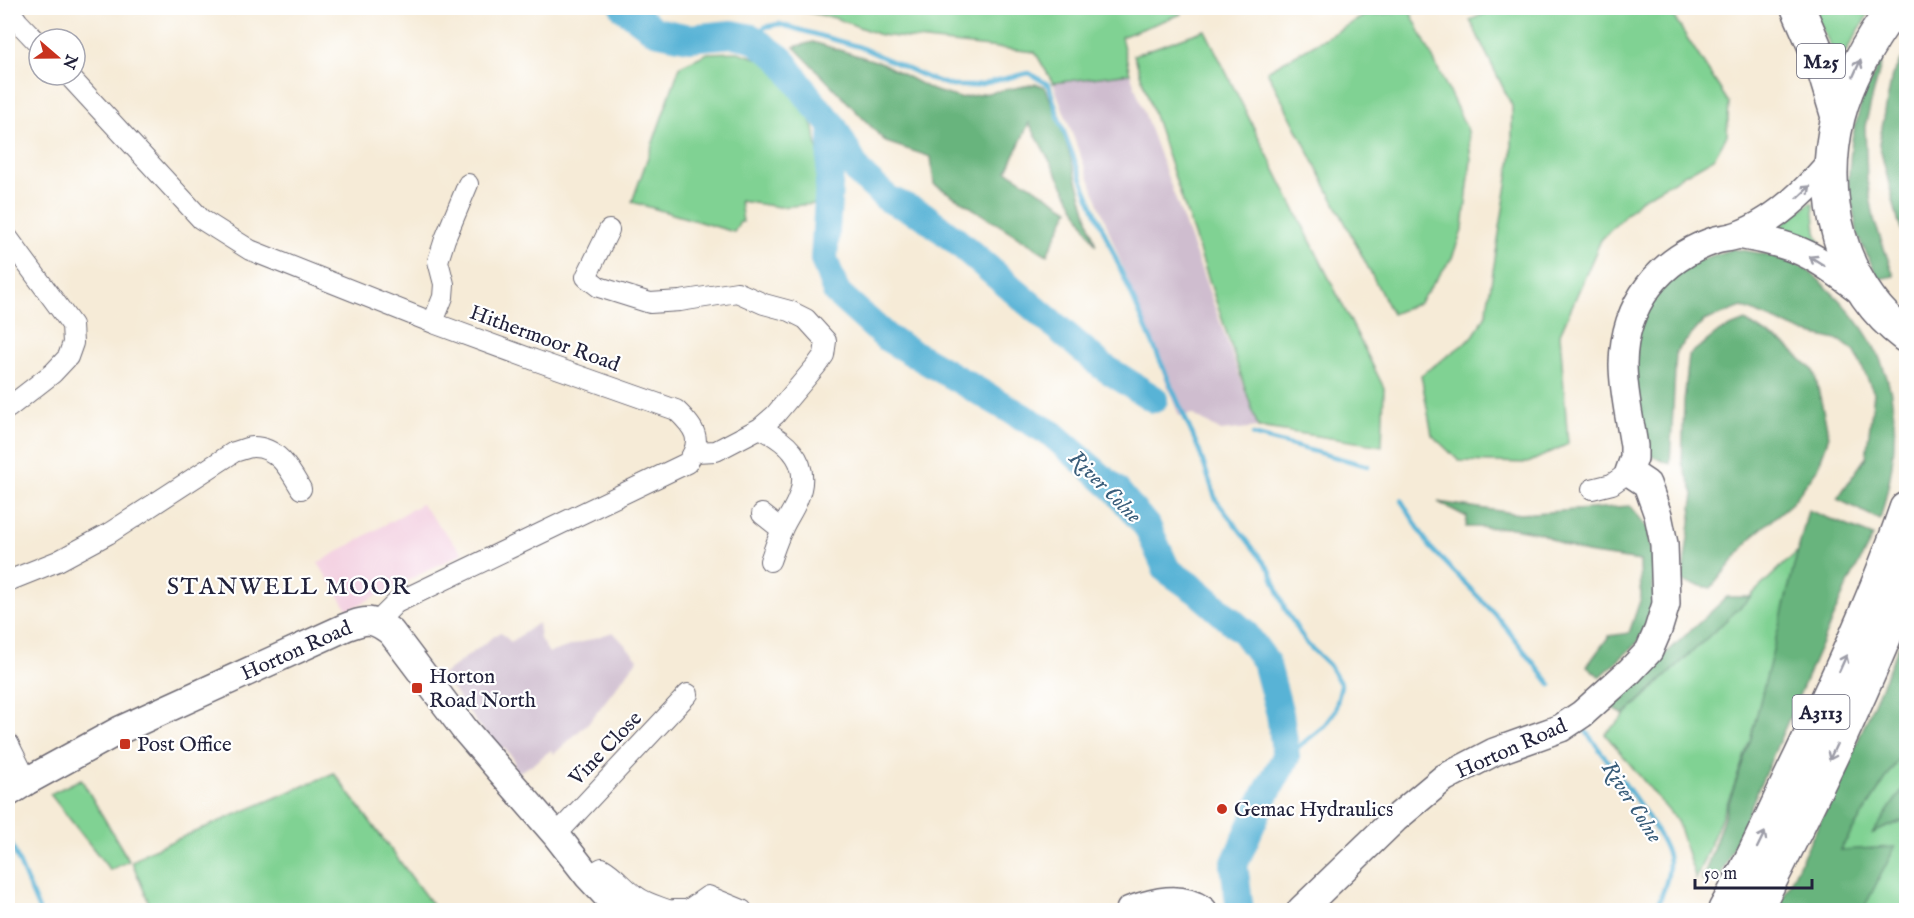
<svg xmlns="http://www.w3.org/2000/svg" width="1914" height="918" viewBox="0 0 1914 918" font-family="'IM FELL English',serif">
<rect width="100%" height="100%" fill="#fff"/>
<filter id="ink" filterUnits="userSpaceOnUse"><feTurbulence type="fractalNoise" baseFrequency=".0167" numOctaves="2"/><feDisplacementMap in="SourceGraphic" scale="12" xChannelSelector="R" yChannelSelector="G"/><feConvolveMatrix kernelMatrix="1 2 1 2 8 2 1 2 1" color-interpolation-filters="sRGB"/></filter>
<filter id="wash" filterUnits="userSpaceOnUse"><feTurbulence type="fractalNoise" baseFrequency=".008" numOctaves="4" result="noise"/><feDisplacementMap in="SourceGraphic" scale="24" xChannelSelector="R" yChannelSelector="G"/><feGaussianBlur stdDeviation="1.35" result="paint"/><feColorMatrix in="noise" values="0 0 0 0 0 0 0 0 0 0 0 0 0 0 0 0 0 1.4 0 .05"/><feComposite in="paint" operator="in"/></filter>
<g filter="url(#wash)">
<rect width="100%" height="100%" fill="#f6ebd7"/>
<!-- built -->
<path fill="#f3cfe0" d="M421,504L463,553L348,610L318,563Z"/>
<!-- industrial -->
<path fill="#cfbdcf" d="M1130,73L1258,427L1221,431L1192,414L1179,416L1053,83Z
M538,623L540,639L549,653L613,632L638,659L590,721L554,754L551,750L532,765L517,773L514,770V759L505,749L494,746L442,675L500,632L511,642Z"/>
<!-- green -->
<path fill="#80d293" stroke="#517a67" stroke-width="1.5" d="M787,8H1178L1181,14L1121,37L1130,73L1053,83L1035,52L880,35L835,18Z
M1497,8H1668L1729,103L1727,135L1714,158L1640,200L1601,240L1560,334L1568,444L1528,463L1459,461L1432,435L1421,375L1472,338L1486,315L1512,153V106L1470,20Z
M1812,8H1872L1839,63Z
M1410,11L1468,131L1471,160L1463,228L1452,258L1419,303L1392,314L1267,71L1364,16Z
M1205,30L1384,388L1382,446L1258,427L1134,55Z
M738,52L768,62L795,90L814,128L826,203L779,207L740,201L743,222H740L734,232L632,202L680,66L708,53Z
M1810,203H1813L1816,232L1822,248L1770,234Z
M1801,548L1751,738L1733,789L1696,879L1677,821L1605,734Z
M1906,729V910H1805Z
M334,773L436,910H152L132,862L147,852Z
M81,779L129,861L110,870L50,794Z"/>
<!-- forest -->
<path fill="#68b47d" stroke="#456b5c" stroke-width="1.5" d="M813,42L882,63L932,90L960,98L1036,84L1045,87L1060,121L1096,246L1029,123L1007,171L1069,209L1047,255L934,184L931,157L886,142L794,47Z
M1884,53L1865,126L1867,181L1875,223L1894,276L1879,279L1858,237L1848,182L1852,139L1862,99Z
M1905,54L1906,55V243L1898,220L1879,144L1892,75Z
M1732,249C1756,252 1786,256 1807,270C1813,274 1819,280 1824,285C1859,317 1888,358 1893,407C1898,445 1890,483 1880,520L1837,499L1866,457L1874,393L1855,352L1841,341L1806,333L1742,307L1704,321L1676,352L1670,464L1649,455L1634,389V341L1652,295L1684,265Z
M1745,321L1786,345L1814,371L1829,436L1818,468L1793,502L1755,534L1711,588L1682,582L1694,494L1682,463L1684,402L1689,355L1720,331Z
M1438,502L1520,514L1630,506L1648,528L1654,568L1653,601L1643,633L1637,643L1600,677L1587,666L1609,636L1629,633L1641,598L1640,561L1586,553L1561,544L1540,533L1513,528L1466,527L1467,517Z
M1808,510L1873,536L1845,590L1720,877L1702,881L1751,738Z
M1727,597H1751L1624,715L1609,706Z
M1906,629V747L1840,850L1895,847L1863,910H1777L1845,770Z
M1906,784V819L1873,833Z"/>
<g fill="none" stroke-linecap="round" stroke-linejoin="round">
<!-- stream -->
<path stroke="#58b3d6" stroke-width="4.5" d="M752,38L765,27L779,24L860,47L928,78L952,86H973L1029,73L1049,85L1059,119L1086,190L1199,450L1216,500L1270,570L1285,609L1307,644L1329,665L1341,685L1335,711L1323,727L1286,757
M1253,435L1368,466
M1401,500L1430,547L1495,614L1551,685
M1585,730C1603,756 1668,835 1669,862C1669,879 1662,896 1655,910
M8,836L39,910"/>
<!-- river -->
<path stroke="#58b3d6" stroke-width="28" d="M624,8L655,31L689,38L732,34L752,38L781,59L813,103L833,126L858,172L888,199L923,215L954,239L1102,366L1154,399
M833,126L824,259L836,292L887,338L1052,434L1116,490L1148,528L1167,570L1197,591L1244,632L1266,662L1280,714L1286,757L1262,801L1234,865L1240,910"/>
</g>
</g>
<g filter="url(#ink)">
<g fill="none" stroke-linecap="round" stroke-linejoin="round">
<defs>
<path id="street" d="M8,8L18,22L39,44
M68,75L201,219L250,250L436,324L537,361L676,410C695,428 704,440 687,463L396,603L384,615L380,623
M609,230L586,277L599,287L650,303L680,301L737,292L764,304L790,311L806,319L826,341L824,355L816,366L775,415L760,428L716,451L695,452
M8,238L72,325L73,343L68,357L53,373L8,408
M433,322L443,297L444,284L438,261L445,239L468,184
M760,428C790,443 813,464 797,501C793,511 786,520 782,530C777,540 774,550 770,561
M1592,489L1612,484L1629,472
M762,514L782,530
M8,581L58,561L108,534L234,452C240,451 247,447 253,447C278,447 290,470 301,489
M8,743L27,781
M556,835L688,694
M588,876L602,868C615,875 624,888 636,896C645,903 657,906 668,910
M674,910H688L708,896L742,910"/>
<path id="secondary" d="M1738,235C1760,239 1782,243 1802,252C1825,262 1845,280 1865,294
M8,793L27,781L120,730L346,627C367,619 373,618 391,632L465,730L556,835L588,876L620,910
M1130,910C1154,902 1180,894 1203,910
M1301,910L1395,819L1444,778L1494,752L1561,728L1582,714L1630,671L1649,651L1658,630L1666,604L1664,544L1658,515L1647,484L1629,472L1634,458V446C1630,419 1623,391 1623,364C1624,304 1659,259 1716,240C1723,238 1731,238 1738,235C1774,222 1807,190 1831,162"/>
<path id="highway" d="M1798,8L1821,61L1838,117
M1894,8C1870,40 1848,78 1838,117C1819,196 1839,286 1906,336
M1725,910C1753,861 1775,809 1800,758C1838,677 1877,594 1906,509
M1755,910C1810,804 1863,695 1906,583"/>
</defs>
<!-- street casing -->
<use href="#street" stroke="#6c6872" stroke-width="22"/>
<!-- secondary casing -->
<use href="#secondary" stroke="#6c6872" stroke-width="30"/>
<!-- highway casing -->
<use href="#highway" stroke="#6c6872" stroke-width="36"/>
<!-- street -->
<use href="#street" stroke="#fff" stroke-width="20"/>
<!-- secondary -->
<use href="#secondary" stroke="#fff" stroke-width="27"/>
<!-- highway -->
<use href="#highway" stroke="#fff" stroke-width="33"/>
</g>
<!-- one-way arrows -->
<defs><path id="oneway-shaft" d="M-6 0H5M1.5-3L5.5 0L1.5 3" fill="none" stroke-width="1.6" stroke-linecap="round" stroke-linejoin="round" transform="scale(1.5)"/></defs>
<g stroke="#9c9ca7">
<use href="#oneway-shaft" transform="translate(1857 68) rotate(-66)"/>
<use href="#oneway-shaft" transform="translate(1804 192) rotate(-43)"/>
<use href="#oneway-shaft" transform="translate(1817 261) rotate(-148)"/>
<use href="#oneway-shaft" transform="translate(1843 663) rotate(-66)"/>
<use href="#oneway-shaft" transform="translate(1833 752) rotate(115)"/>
<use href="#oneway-shaft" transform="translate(1761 840) rotate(-64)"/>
</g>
</g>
<!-- markers -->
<g fill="#c8321e" stroke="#fff" stroke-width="2">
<rect x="411" y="682" width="12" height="12" rx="3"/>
<rect x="119" y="738" width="12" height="12" rx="3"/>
<circle cx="1222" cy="809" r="6"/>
</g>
<g text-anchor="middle" stroke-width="4.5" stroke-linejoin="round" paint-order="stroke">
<!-- shield labels -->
<g fill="#fff" stroke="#646476" stroke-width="1.5">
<rect x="1797" y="44" width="48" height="34" rx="4.5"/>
<rect x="1792.5" y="695" width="57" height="34" rx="4.5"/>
</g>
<g font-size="20" font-weight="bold" fill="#22223b">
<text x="1821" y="68">M25</text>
<text x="1821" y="719">A3113</text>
</g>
<!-- street labels -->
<g font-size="21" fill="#22223b" stroke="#fff">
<text transform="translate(545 338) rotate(20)" y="7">Hithermoor Road</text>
<text transform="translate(296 650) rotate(-24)" y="7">Horton Road</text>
<text transform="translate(605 748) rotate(-46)" y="7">Vine Close</text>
<text transform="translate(1511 748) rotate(-24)" y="7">Horton Road</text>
</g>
<!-- poi labels -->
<g font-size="21" fill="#22223b" stroke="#fff" text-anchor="start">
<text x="429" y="683">Horton<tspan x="429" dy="24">Road North</tspan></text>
<text x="137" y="751">Post Office</text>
<text x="1234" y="816">Gemac Hydraulics</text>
</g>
<!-- water labels -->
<g font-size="22" font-style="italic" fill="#385c79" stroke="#fff">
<text transform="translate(1106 486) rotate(45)" y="8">River Colne</text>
<text transform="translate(1633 801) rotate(57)" y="8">River Colne</text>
</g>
<!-- quarter labels -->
<g font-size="24" letter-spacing="1.5" fill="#22223b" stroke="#fff">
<text x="289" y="594">STANWELL MOOR</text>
</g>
</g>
<!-- margin -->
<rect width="1914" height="918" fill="none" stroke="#fff" stroke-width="30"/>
<!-- north arrow -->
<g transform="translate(57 57) rotate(110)"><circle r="28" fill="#ffffff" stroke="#a7a7b1" stroke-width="1.5"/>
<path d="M0-4.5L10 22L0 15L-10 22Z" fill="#c8321e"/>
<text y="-9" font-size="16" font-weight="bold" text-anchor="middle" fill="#22223b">N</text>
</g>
<!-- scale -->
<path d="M1695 879v9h117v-9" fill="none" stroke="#22223b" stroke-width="3"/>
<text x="1704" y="879" font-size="18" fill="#22223b" stroke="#ffffff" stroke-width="4.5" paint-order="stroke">50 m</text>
</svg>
